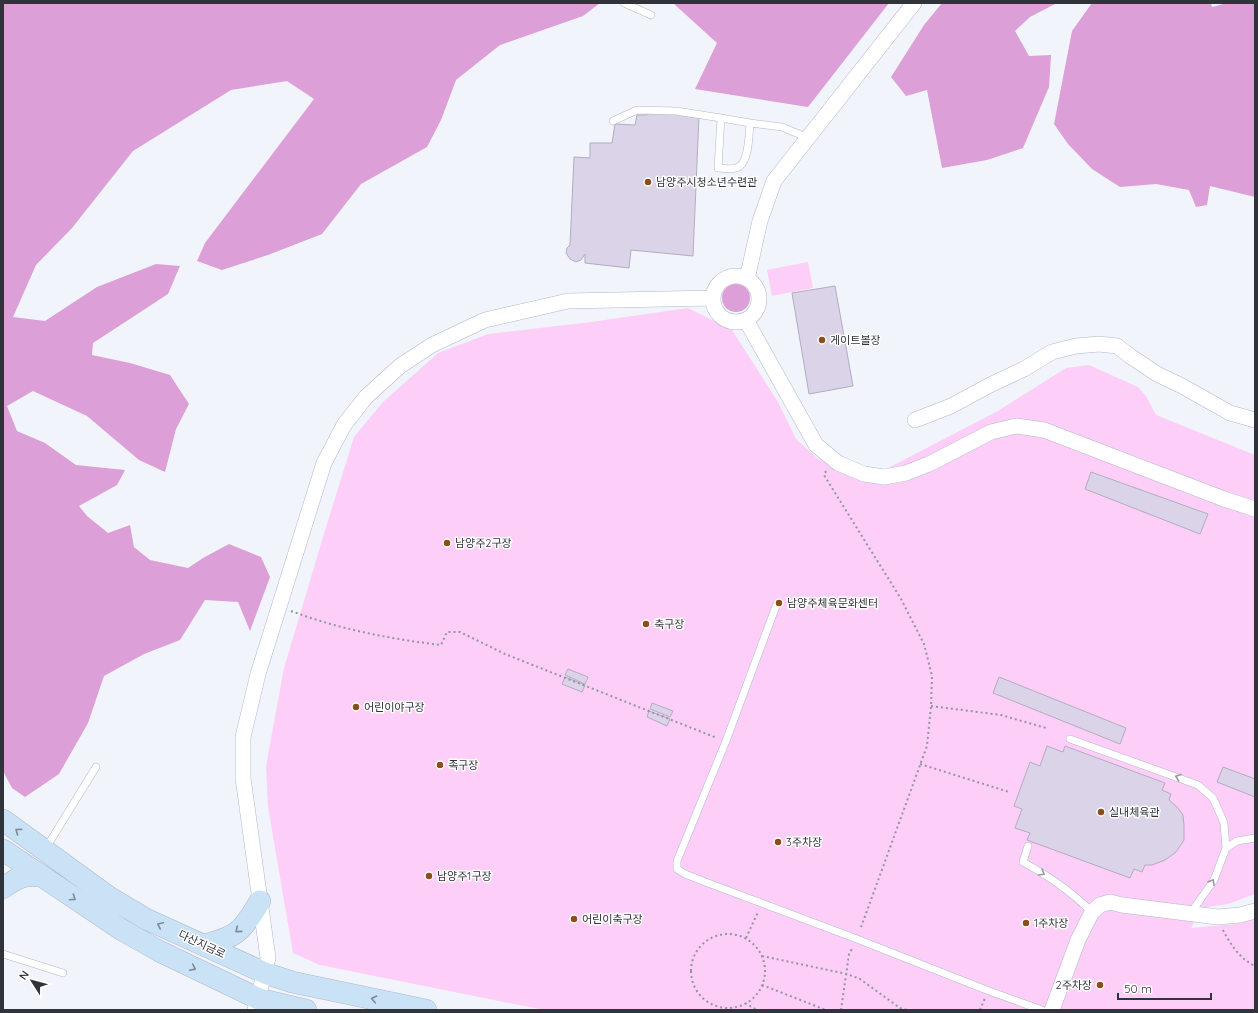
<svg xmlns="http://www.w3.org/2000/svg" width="1258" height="1013" viewBox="0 0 1258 1013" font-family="Quicksand,'Noto Sans KR',sans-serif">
<rect width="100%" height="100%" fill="#f2f4fc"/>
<!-- green -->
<path fill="#fccef8" d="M808,262L813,288L772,296L767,270Z
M688,308L732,330L778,402L796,439L818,459L865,480L996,412L1066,368L1089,365L1138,387L1146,396L1156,415L1255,455V894L1228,904L1202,908L1191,928L1235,924L1255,917V1010H544L320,965L293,953L268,807L266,766L284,668L323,537L354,437L383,402L438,353L488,334L591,322Z"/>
<!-- forest -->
<path fill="#dc9fd7" d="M3,3H600L583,16L500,45L456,80L441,120L427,147L361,184L322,234L268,255L222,270L197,261L205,243L314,99L287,81L231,90L133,151L72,228L36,265L13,317L45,321L97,287L156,264L180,266L168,294L93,343L92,355L130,363L170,375L189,404L176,429L165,472L139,460L87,416L33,391L7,406L17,431L45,443L76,465L125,470L117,485L79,506L87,516L108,533L130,525L134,547L150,560L188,568L203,558L229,544L261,557L270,577L250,631L238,602L205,600L180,640L144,654L104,676L88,723L59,774L25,797L12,788L3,771Z
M673,3H889L808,107L695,89L717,43Z
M942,3H1057L1030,17L1015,31L1029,56L1051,55L1049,87L1023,148L987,160L942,168L927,90L906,96L891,77L924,25Z
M1092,3H1211L1212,7L1227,3H1255V197L1210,186L1207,205L1196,207L1189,190L1156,184L1120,187L1092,169L1068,144L1054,124L1072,31Z
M722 298a14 14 0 1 1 28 0a14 14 0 1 1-28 0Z"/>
<!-- building -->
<path fill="#dbd4e8" stroke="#b2acbf" d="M648,112L699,116L693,256L631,250L629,268L585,263V254L581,260L576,262L570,259L566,253L567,248L570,245L574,157L590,158V143H612L615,124L635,125L637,115H647Z
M835,286L853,386L809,394L792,293Z
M1091,472L1208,514L1200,534L1085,489Z
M568,669L588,677L585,684L565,675Z
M565,677L585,685L582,692L562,684Z
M999,677L1126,728L1120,744L993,693Z
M652,703L673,711L670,717L650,709Z
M649,711L670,719L667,726L647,717Z
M1047,746L1063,752L1065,746L1165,783L1162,790L1171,794L1169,800L1177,807L1183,815L1184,826V840L1176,852L1165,860L1152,865H1145L1142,872L1134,869L1130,878L1027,840L1030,833L1015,828L1022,809L1014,806L1030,762L1040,766Z
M1223,767L1255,779V797L1217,782Z"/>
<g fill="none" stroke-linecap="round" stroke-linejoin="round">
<defs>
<path id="lane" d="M624,3L651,15
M721,118L750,123C749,134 749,159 740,166C734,171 725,168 718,168Z
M613,121L637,110L676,111L721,118
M750,123L782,127L808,138
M776,606L726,741L677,861V869L685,874L708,883L857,939L989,991L1042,1010
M1070,739L1198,785L1213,798L1224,823L1226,848L1214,880L1190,914
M1028,846L1023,862C1050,877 1069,890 1092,912
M46,848L96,767
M1226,848L1237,841L1255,838
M3,954L63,973"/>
<path id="street" d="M713 299a23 23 0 1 1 46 0a23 23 0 1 1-46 0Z
M747,279L760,221L774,181L914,3
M746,320L816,445L838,463L864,474L884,477L906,473L929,464L991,432L1016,426L1044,430L1224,499L1255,509
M915,420L951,406L990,385L1024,369L1052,352L1076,346L1099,344L1117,346L1130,356L1157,374L1182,386L1230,413L1255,420
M255,1010L268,958L243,778V737L258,674L324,463L344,425L366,397L400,366L432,345L485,320L568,301L713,298
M1052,1010L1078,940L1092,912L1100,905L1110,902L1122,905L1218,917L1240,915L1255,911"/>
<path id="secondary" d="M3,820L109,897L146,919L265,973L292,982L426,1010
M3,850L122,930L159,951L259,999L306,1010
M3,888C18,877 23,875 41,876
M204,945C215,942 228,939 237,932C247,924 254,911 260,901"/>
</defs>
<!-- lane casing -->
<use href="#lane" stroke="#b1b8cb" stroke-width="8"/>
<!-- street casing -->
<use href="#street" stroke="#b1b8cb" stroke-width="16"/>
<!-- secondary casing -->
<use href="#secondary" stroke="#b1b8cb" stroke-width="22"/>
<!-- path -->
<path stroke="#94969e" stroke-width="2" stroke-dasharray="2 3" stroke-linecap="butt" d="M826,471L824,475L901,599L924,644L932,676L931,706L927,746L860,930
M291,611C339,629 390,639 441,645L447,632H460L505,654L717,738
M931,706L1001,715L1046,728
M920,764L1009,792
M1223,930C1230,944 1240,959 1255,966
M691 971a37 37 0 1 1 74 0a37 37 0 1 1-74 0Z
M746,938L758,912
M762,956L847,974L860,979L900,1008L908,1010
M762,985L826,1010
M745,1003L757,1010
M841,1010L849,954L853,947
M980,1010L985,998"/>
<!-- lane -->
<use href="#lane" stroke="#fff" stroke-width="7"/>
<!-- street -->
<use href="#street" stroke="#fff" stroke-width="15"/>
<!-- secondary -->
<use href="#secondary" stroke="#c9e2f5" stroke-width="21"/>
</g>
<!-- one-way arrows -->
<defs><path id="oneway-chevron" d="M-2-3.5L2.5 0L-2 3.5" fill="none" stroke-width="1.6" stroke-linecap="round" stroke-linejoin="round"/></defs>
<g stroke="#98999d">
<use href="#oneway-chevron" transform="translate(1178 777) rotate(-160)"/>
<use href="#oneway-chevron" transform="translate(1042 873) rotate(30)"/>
<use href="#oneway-chevron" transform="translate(1212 882) rotate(-60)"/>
</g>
<g stroke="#7d8a98">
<use href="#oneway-chevron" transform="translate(18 831) rotate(-144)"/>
<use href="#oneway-chevron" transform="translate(73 898) rotate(34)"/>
<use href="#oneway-chevron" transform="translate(160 925) rotate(-155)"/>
<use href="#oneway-chevron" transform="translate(238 930) rotate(140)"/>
<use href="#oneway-chevron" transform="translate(193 968) rotate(26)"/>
<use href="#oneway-chevron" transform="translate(374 999) rotate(-168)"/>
</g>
<!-- markers -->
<g fill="#8e4d18" stroke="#fff" stroke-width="1.5">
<circle cx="648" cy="182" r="4"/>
<circle cx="822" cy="340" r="4"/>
<circle cx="447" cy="543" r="4"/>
<circle cx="779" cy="603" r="4"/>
<circle cx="646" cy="624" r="4"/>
<circle cx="356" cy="707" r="4"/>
<circle cx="440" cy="765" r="4"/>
<circle cx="1101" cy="812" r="4"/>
<circle cx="778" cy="842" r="4"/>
<circle cx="429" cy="876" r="4"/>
<circle cx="574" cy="919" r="4"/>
<circle cx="1026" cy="923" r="4"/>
<circle cx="1100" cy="985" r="4"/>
</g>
<g text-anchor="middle" stroke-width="3" stroke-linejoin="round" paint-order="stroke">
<!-- poi labels -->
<g font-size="11" fill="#31333b" stroke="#fff" text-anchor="start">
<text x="656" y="186">남양주시청소년수련관</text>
<text x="830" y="344">게이트볼장</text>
<text x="455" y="547">남양주2구장</text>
<text x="787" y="607">남양주체육문화센터</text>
<text x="654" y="628">축구장</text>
<text x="364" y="711">어린이야구장</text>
<text x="448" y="769">족구장</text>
<text x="1109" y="816">실내체육관</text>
<text x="786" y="846">3주차장</text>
<text x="437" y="880">남양주1구장</text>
<text x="582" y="923">어린이축구장</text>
<text x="1034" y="927">1주차장</text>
<text x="1092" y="989" text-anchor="end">2주차장</text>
</g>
<!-- street labels -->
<g font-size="11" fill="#31333b" stroke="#fff">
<text transform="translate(202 944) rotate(25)" y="4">다산지금로</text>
</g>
</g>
<!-- border -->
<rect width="1258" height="1013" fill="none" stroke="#31333b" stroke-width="8"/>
<!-- north arrow -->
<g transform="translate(32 981) rotate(306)" stroke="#ffffff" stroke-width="3" paint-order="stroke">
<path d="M0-3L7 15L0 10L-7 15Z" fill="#31333b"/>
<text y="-6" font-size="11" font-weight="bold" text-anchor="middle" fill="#31333b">N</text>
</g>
<!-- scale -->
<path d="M1118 993v6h93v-6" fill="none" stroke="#31333b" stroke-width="2"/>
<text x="1124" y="993" font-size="12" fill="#31333b" stroke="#ffffff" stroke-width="3" paint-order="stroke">50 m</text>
</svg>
